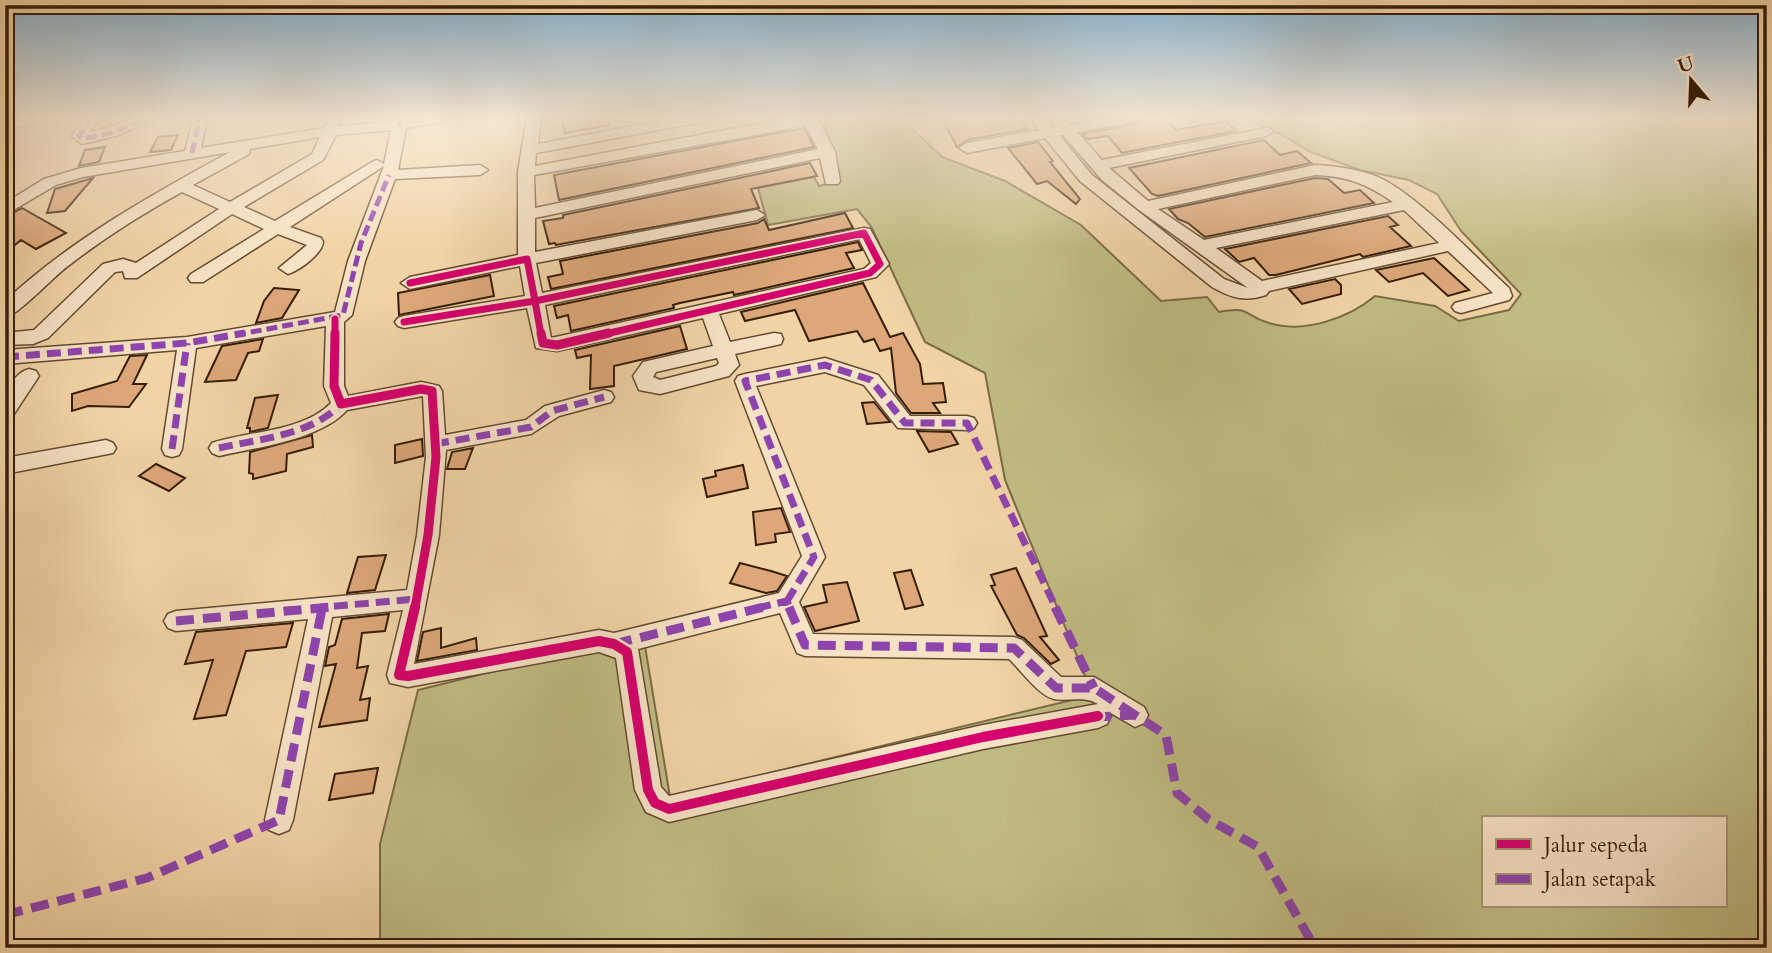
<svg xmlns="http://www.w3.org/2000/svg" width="1772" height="953" viewBox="0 0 1772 953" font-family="Cardo,serif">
<rect width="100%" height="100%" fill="#f1d3a6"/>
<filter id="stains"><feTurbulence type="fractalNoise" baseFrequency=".00286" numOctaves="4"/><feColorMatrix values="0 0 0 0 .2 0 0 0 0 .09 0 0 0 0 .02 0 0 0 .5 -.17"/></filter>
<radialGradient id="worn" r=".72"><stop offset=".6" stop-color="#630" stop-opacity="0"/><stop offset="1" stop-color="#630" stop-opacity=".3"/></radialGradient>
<!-- green -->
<path fill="#c0bb82" stroke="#7a6c46" stroke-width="2" fill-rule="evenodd" d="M823,117H900L942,157L1005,181L1081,225L1161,301L1207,297L1219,312C1252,306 1242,315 1269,323C1304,334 1349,318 1375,296L1435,306L1459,321L1509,310L1521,294L1461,231L1437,194L1409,180L1360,170L1311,152L1280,134L1242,117H1767V948H380V844L418,690L643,634L670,797L1093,695L1005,480L985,373L925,342L872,228L857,209L768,225L758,188L814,177L819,186L838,181ZM1483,818H1725V906H1483Z"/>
<!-- building -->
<path fill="#dda779" stroke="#351e0a" stroke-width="2" d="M561,117H609L610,125L565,133Z
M941,117H1019L1028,129L967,140L957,147Z
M1145,117H1164L1176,130L1226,121L1236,131L1122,153L1108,136L1087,139L1082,134L1135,124Z
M804,128L814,147L559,200L554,175Z
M178,135L171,150L150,152L158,137Z
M1264,140L1280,155L1297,151L1311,163L1158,196L1152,194L1129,168Z
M1038,142L1053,161L1050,162L1080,199L1076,204L1047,181L1037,184L1008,148Z
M105,147L99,162L79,166L85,150Z
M810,163L817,176L751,189L759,208L556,245L555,243L549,244L543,221L563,218V215Z
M93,178L65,211L47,213L55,189Z
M1315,178L1328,179L1344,193L1360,190L1374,203L1205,237L1188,223L1178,219L1169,209Z
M22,208L66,233L36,249L21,240L5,253V217Z
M845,213L853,228L551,289L548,277L563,274L560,261L758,223L764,219L769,230Z
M1388,216L1398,225L1390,227L1411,246L1363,257L1360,254L1276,275H1269L1254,258L1239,262L1225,249Z
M858,242L862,250L846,253L854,268L734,295L733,292L680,303L673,305L674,308L571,331L568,315L557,318L554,306Z
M1434,258L1469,290L1448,296L1423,273L1389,282L1376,270Z
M490,275L494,296L399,315L398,293Z
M1335,279L1341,285V294L1302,304L1289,289Z
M863,283L890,337L903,333L920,364L923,384L943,383L946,402L933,403L940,413H911L896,393L891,348L880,351L874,339L864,342L857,331L809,341L795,310L745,321L741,312Z
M274,288L299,290L282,318L256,323L264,301Z
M680,326L687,349L614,366V386L590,389L591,355L577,358L575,350Z
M263,339L259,351L248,353L236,380L205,382L222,346Z
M147,355L133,384H146L129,407L88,406L72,411V394L117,381L130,356Z
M278,395L268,428L250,432V428H247L255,398Z
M874,402L890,422L867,424L862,403Z
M917,431L951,432L958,444L929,452Z
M312,435L313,447L287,454L286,471L253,479V474L249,473L250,452Z
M422,439L423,456L395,463V445Z
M473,448L465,469H447L452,452Z
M156,464L185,478L169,491L139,476Z
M743,465L748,488L707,497L703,479L716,476L715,471Z
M781,508L790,532L775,534L776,542L756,545L753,512Z
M386,555L375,590L347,593L358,557Z
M740,563L771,571L787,576L777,591L766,593L730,583Z
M1016,568L1047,636L1040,637L1059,660L1051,664L1024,638L1017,635L991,586L995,585L991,575Z
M911,570L923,605L905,609L894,573Z
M847,582L859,621L815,631L804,607L827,602L823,585Z
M389,614L385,631L362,633L357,668L368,666L360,700L370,698L367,720L319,727L336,664L325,666L329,647L335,645L342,619Z
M293,623L286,647L246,651L226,715L194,719L213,660L185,664L196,632Z
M441,628V648L476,638L477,650L417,661L423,632Z
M378,768L373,793L329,800L335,774Z"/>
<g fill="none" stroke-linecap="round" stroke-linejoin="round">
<defs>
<path id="minor" d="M85,117H100L89,133L139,117H160L116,136L82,144L72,136Z
M193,117H207L201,148L324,128L329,119H339L340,126L395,121L397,117H452L445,121L406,128L398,170L480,165L488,170L480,175L395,179L365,261L352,315L344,322V386L348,396L421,382L439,386L442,391L445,435L526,420L545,406L604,390L611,392L614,397L611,402L559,416L531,434L446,450L439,535L414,664L599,630L614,633L779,593L802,556L735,381L738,376L745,374L825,358L878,375L910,416H967L974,418L977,423L974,428L967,430L898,428L864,385L825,372L756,386L825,557L799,602L813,634L1014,637L1022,640L1061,677H1094L1144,707L1148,715L1144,723L1135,727L1109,712L1111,716L1107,724L1098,728L983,749L669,822L646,812L635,790L616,658L599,652L408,687L390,683L387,675L403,610L332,617L293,820L289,830L279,834L269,830L265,820L308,619L176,631L168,628L164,621L168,614L176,611L407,590L417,535L426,457L423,396L347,410C320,440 258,447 219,456L212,453L209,448L212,443C248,431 303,432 331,403L324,386L326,326L196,348L182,449L179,455L172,457L165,455L162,449L177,350L5,364V350L187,337L335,312L348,261L384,166L290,227L321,238L323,242C322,254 300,270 288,274L279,268L307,245L278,234L203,282H191L188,278L191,274L264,229L232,214L137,278H125L123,271L115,272L48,338L33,344L5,345V333L34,330L103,264L123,259L136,263L219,209L182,192C142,214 104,238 68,266C53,277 19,314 5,318V301C72,239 151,195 230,152L83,177L56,185L5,215V203L44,179L81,168L185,151ZM391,130L384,164L377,160L372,162L275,221L244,207L323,160L336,135ZM320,137L312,154L230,202L193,185L249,154L250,149ZM780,613L797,653L805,656L1009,659C1021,670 1038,695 1054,699C1069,702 1084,695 1098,704L983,725L669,796L661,787L638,649Z
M527,117H541L538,144L682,117H714L707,121L536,153L535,166L795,117H819L818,119L835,152L840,181L838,184H826L820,158L535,218V252L757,210L765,215L757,220L536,263L542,293L864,228L870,229L889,264L876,277L719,314L730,342L774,333L781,334L783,339L781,344L735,354L739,365L729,376L660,394L639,390L633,376L643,362L713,346L703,318L557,351L536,348L527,308L404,328L398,326L395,322L398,318L404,316L525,296L520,266L410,289L401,283L410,277L518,255V172ZM805,124L818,149L535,208L534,175L776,131ZM859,239L871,263L864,269L551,338L545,305ZM717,358L719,363L716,366L660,380L653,377L656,372Z
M1029,117H1044L1053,128L1056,127L1048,117H1063L1070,125L1110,117H1142L1135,121L1077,132L1102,160L1266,128L1271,129L1273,132L1266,136L1109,168L1148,201L1315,165C1336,166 1358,169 1378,177C1418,195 1475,257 1509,288L1512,296L1509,300L1461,313L1455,311L1452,307L1455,303L1493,293L1448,251L1269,291L1266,295C1245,302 1231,298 1212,287L1080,181L1045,138L967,153L959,148L967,143L1039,130ZM1059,135H1063L1102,180L1139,210L1248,288L1224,279L1092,175ZM1315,175C1346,176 1367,184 1393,202L1204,240L1158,209ZM1404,210L1439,243L1262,281L1216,248Z
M5,118H29L36,122L29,126H5Z
M29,369L36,371L39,376L12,417L5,419C5,401 8,375 29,369Z
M106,440L113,443L116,448L113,453L5,474V458Z"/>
</defs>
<!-- minor casing -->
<use href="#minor" stroke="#644b31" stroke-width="3"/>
<!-- minor -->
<use href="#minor" fill="#f6e2c5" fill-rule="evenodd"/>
<!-- quiet-far2 -->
<path stroke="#8e44ad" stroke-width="5" stroke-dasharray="11 5" stroke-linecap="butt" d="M93,117L79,136L82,139L111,133L153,117
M398,125L404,117
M192,153L200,117
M235,335L343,315L361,243L389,175"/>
<!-- quiet-far1 -->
<path stroke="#8e44ad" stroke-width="7" stroke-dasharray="14 7" stroke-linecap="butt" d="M5,357L187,343L245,333
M435,444L531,427L552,411L604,397
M219,448C259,439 312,435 341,404
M172,449L187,343
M787,601L814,557L745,381L825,365L871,380L905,423H967L1056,608
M313,608L417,599
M757,608L787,601L790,608"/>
<!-- quiet -->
<path stroke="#8e44ad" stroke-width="9" stroke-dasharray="18 9" stroke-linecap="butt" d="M789,607L805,645L1014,648L1056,688H1094L1135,715
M1055,607L1094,688
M176,621L332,607
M614,644L764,607
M1093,717L1135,715L1166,735L1177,793L1208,819L1258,847L1315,948
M5,915L147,878L279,820L322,609"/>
<defs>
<path id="cycleway-far2" d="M410,283L527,259L535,301
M535,301L541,335
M535,301L864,233L880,264L870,273L601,335
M404,322L535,301
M335,335V319"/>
<path id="cycleway-far1" d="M335,333L334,386L341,404L421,389L432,391L436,457L428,535L415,608
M541,333L543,343L557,345L609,333"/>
<path id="cycleway" d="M415,607L399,675L408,676L599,641L614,644L627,652L648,790L655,803L669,809L983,737L1098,716"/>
</defs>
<!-- cycleway-far2 casing -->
<use href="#cycleway-far2" stroke="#f6e2c5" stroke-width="10"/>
<!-- cycleway-far1 casing -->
<use href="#cycleway-far1" stroke="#f6e2c5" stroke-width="13"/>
<!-- cycleway casing -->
<use href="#cycleway" stroke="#f6e2c5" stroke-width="15"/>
<!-- cycleway-far2 -->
<use href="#cycleway-far2" stroke="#d6006c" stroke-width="7"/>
<!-- cycleway-far1 -->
<use href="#cycleway-far1" stroke="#d6006c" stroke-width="9"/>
<!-- cycleway -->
<use href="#cycleway" stroke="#d6006c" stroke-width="10"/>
</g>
<!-- sky -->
<linearGradient id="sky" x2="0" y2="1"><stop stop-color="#8ab5d2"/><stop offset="0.47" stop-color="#f9ebd7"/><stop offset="1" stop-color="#f9ebd7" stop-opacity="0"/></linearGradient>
<rect width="1772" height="251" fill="url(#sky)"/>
<!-- margin -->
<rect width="1772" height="953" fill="none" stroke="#f1d3a6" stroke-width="28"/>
<rect x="7" y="7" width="1758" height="939" fill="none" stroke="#351e0a" stroke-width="3.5"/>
<rect x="14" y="14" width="1744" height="925" fill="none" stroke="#351e0a" stroke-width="2"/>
<!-- legend -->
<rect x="1482" y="816" width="245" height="91" fill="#f6e2c5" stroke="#a9947a" stroke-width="2"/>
<rect x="1496" y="839" width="35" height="10" fill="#d6006c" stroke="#a9947a" stroke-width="2"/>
<text x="1544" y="852" font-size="21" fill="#351e0a">Jalur sepeda</text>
<rect x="1496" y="874" width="35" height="10" fill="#8e44ad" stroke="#a9947a" stroke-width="2"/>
<text x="1544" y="886" font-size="21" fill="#351e0a">Jalan setapak</text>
<!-- north arrow -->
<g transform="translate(1691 80) rotate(341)" stroke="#f6e2c5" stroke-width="5" paint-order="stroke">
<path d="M0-5L12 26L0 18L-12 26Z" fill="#351e0a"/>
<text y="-10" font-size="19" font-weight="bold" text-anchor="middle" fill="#351e0a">U</text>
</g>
<rect width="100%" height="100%" filter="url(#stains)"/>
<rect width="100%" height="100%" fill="url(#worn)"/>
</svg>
